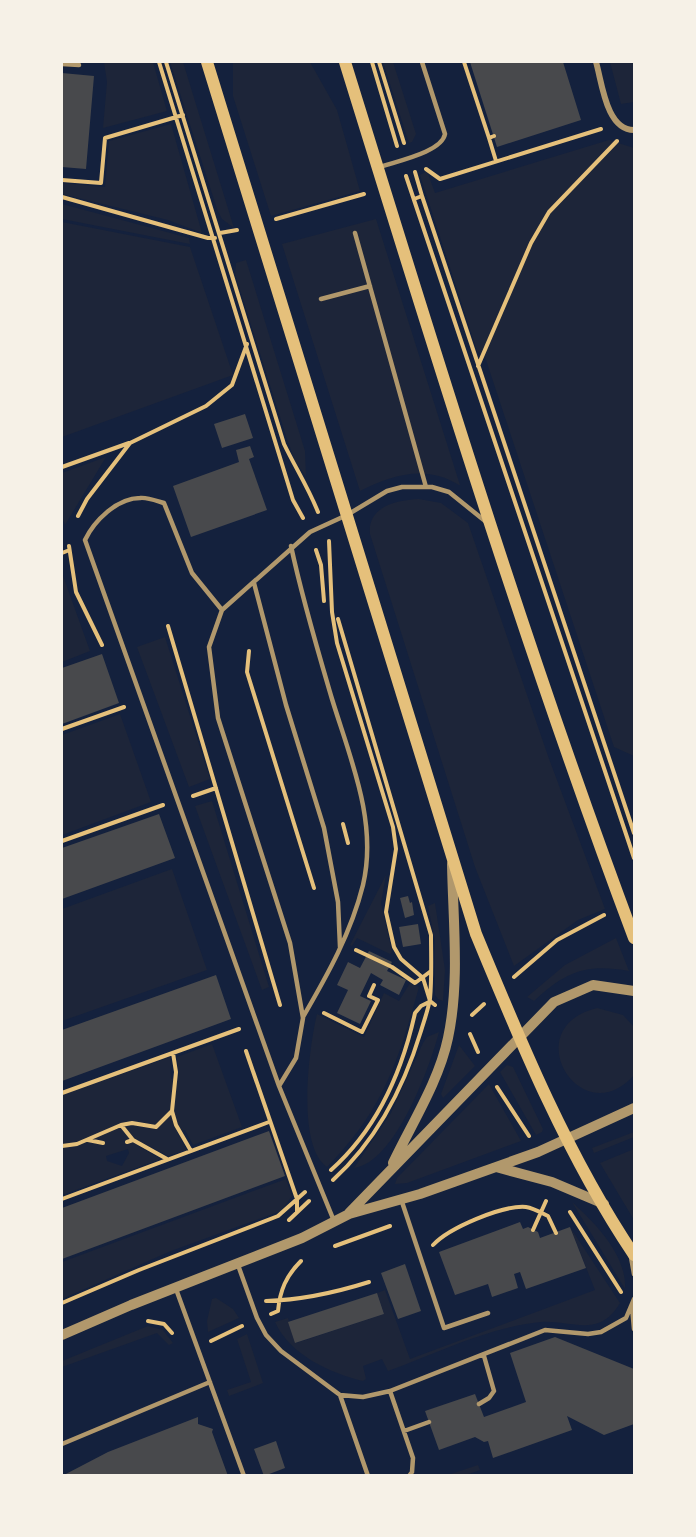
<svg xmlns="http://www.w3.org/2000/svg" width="696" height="1537" viewBox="0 0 696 1537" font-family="Commissioner,sans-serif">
<rect width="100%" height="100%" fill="#14213d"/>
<!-- green -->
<path fill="#1d2539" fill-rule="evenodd" d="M104,62H153L167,111L103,128L107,82Z
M170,62H183L234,228L222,219L217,209Z
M233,62H310L337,110L360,191L271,216L233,96Z
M383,62H393L416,134L412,142L409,143Z
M610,62H634V102L621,104Z
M171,124L202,233L168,220L62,194V183L105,187L109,141Z
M609,140L634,148V756L614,747L485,357L477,351L420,175L427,171L435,193Z
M62,204L189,238L190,244L62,219Z
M376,219L460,485H459C426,464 391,475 360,491L282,244Z
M62,222L190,247L233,375L62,437Z
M246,260L305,451L306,477L295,461L287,439L235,274L236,263Z
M106,457L65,525L62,517V473Z
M419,499L441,503L468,523L548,756L605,909L578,920L514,966L475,867L370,534C367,507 396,500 419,499Z
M62,573L90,651L62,662Z
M165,637L210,779L189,787L137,647Z
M120,714L151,802L62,835V735Z
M212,801L269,987L262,990L195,806Z
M172,869L207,970L62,1021V909Z
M386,875L381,903L392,952L390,954L357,938L352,946L350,945Z
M435,903L445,970L443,1001L438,999L435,995V941L428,906Z
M616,938L629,971C586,963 565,972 534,1001L527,997L565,965Z
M410,983L419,987C398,1062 383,1110 327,1167C296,1146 309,1047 317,1014L364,1037L384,993L399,1001Z
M597,1008L623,1015L634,1027V1075C582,1135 515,1028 597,1008Z
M439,1032C430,1067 395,1163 354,1168L391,1113L423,1043L427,1037Z
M212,1044L242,1127L193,1145L185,1130L177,1132L187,1150L168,1156L145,1144L138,1146L161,1159L62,1195V1095L170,1057L171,1079L179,1076L177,1057ZM128,1149L129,1153L122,1166L107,1161L106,1156Z
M459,1045L475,1066L443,1098L441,1094Z
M507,1065L513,1067L543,1129L542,1132L536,1135L500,1072Z
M489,1084L521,1141L407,1183L395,1184L397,1178Z
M634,1132V1137L594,1153L592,1148Z
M634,1149V1220L600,1163Z
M286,1179L292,1196L281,1211L171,1251L62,1299V1262Z
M572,1202C595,1223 627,1255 625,1289Z
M570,1227L620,1303C599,1339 571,1320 541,1322C489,1327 437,1353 388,1371L382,1359L363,1366L366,1379L363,1381C330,1373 290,1355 275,1322L288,1318L296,1343L384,1314L377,1293L385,1290L410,1359L595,1290Z
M216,1298L233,1309L239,1318L208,1332L207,1321L212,1299Z
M148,1326L163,1330L173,1343L169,1345L157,1333L62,1367V1361Z
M247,1334L263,1383L229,1396L227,1390L251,1382L237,1339Z
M478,1465L480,1470L466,1475H448Z"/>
<!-- building -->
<path fill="#48494c" d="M470,62H563L581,120L497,147Z
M62,73L94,76L86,169L62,167Z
M245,414L253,438L222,448L214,424Z
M250,446L254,457L249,459L267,510L191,537L173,486L239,462L236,450Z
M102,654L119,703L62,724V668Z
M159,814L175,858L62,899V848Z
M408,896L410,903L412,902L414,915L405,918L400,898Z
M418,924L421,944L403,947L399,927Z
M369,951L392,962L387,971L406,980L399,995L380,985L383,980L371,973L360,996L371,1001L360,1024L337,1013L348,990L337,985L348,962L360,968Z
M216,975L231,1019L62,1081V1030Z
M269,1131L285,1176L62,1259V1208Z
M520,1222L523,1229L528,1227L538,1232L540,1238L570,1227L586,1268L526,1289L520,1272L514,1274L518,1288L492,1297L488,1284L455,1295L439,1252Z
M405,1264L421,1311L398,1319L381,1273Z
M377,1293L384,1314L295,1343L288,1322Z
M555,1337L634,1369V1424L604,1435L567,1416L572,1430L493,1458L488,1441L484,1442L475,1437L439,1450L425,1411L475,1394L484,1417L526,1402L510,1353Z
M198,1417V1424L213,1429L212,1432L228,1476H62L108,1452Z
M276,1441L285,1468L264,1476L254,1449Z"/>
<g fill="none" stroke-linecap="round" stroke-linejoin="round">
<!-- path -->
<path stroke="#e5c07b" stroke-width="4" d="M159,62L293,500L303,518
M166,62L284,444C295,467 308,487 318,512
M372,62L397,146
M379,62L404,143
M464,62L489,138L494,136
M489,138L496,161
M426,169L440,179L601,129
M406,176L634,858
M62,180L101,183L105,138L183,115
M422,196L634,833
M62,197L208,238H215
M414,199L422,196L415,172
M276,219L364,194
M220,233L237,230
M478,366L531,243L549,212L617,141
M62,467L129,443
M78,516L87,499L130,443L206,406L232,385L247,344
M329,541L332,612L337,643L393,827L396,849L386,912L394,947L401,959L423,978L430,1001L435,1005
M69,546L76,592L102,645
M316,550L321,565L324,601
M62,553L67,551
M168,626L280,1005
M249,651L247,672L314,888
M62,729L124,707
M193,796L216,788
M343,824L348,843
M62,841L163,805
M356,950L392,967L415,983L431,971
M514,977L557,940L604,915
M324,1013L362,1032L378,1000L369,996L374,985
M472,1015L484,1004
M470,1034L478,1052
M246,1051L297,1199V1212
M173,1053L176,1072L172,1111L176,1125L191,1151
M497,1087L529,1136
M62,1093L239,1029
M121,1125L133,1140L127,1142
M88,1140L103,1143
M133,1140L167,1159
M62,1146L77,1144L121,1125L132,1123L156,1127L172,1111
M331,1170C377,1129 402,1072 415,1013L421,1006L429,1002
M333,1180C377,1140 404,1087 421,1031C424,1021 428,1010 430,999C432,978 431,956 431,935L338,619
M62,1199L269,1122
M570,1212L621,1292
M289,1220L309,1201
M533,1230L546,1201
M433,1245C449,1228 502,1205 526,1207C533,1208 542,1213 548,1216L556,1233
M335,1246L390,1226
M266,1301C303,1300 334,1293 369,1282
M62,1303L139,1270L278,1216L305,1192
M271,1314L278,1311C280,1290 286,1276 301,1261
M148,1321L164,1324L172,1333
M211,1341L242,1326"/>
<!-- service -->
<path stroke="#b1986c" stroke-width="4.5" d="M62,64L79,65
M380,167C397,161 442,152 445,134L422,62
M355,233L426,487
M321,299L370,286
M291,546C302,598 317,648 332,699C350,758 378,822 363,885C351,933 328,974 303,1017
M254,583L286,705L324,828L338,902L340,947
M222,610L192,573L164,503C157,501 147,497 140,498C117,498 94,521 85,540L279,1086
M401,1199L444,1328L488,1313
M334,1221L279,1086L296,1058L303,1018L290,943L218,718L209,647L222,610L310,532L347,515L387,491L402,487H432L449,492L485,521
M631,1257L634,1274
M238,1265L257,1318L266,1335L281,1351L340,1395L363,1397L390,1391L545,1330L588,1334L601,1332L626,1318L634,1299
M176,1289L244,1476
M632,1307L634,1329
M390,1391L413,1458L412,1472L409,1476
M340,1395L368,1476
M479,1404L489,1398L494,1391L484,1356
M404,1431L429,1422
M62,1444L210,1382"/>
<!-- minor -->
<path stroke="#b1986c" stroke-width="6" d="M596,62C602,82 606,130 634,130"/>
<!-- tertiary -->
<path stroke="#b1986c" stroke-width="10" d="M393,1163C412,1123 439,1081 448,1038C460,982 453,921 452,864
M496,1167L552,1182L604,1204
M349,1213L554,1002L593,985L634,991
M62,1335L131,1305L302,1238L349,1214L420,1194L538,1152L634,1108"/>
<!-- secondary -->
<path stroke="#e5c07b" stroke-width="12" d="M207,62L476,934C521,1043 568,1157 634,1255
M345,62C436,356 526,650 634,938"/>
</g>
<!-- border -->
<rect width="696" height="1537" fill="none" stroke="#f6f1e7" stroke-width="126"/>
</svg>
